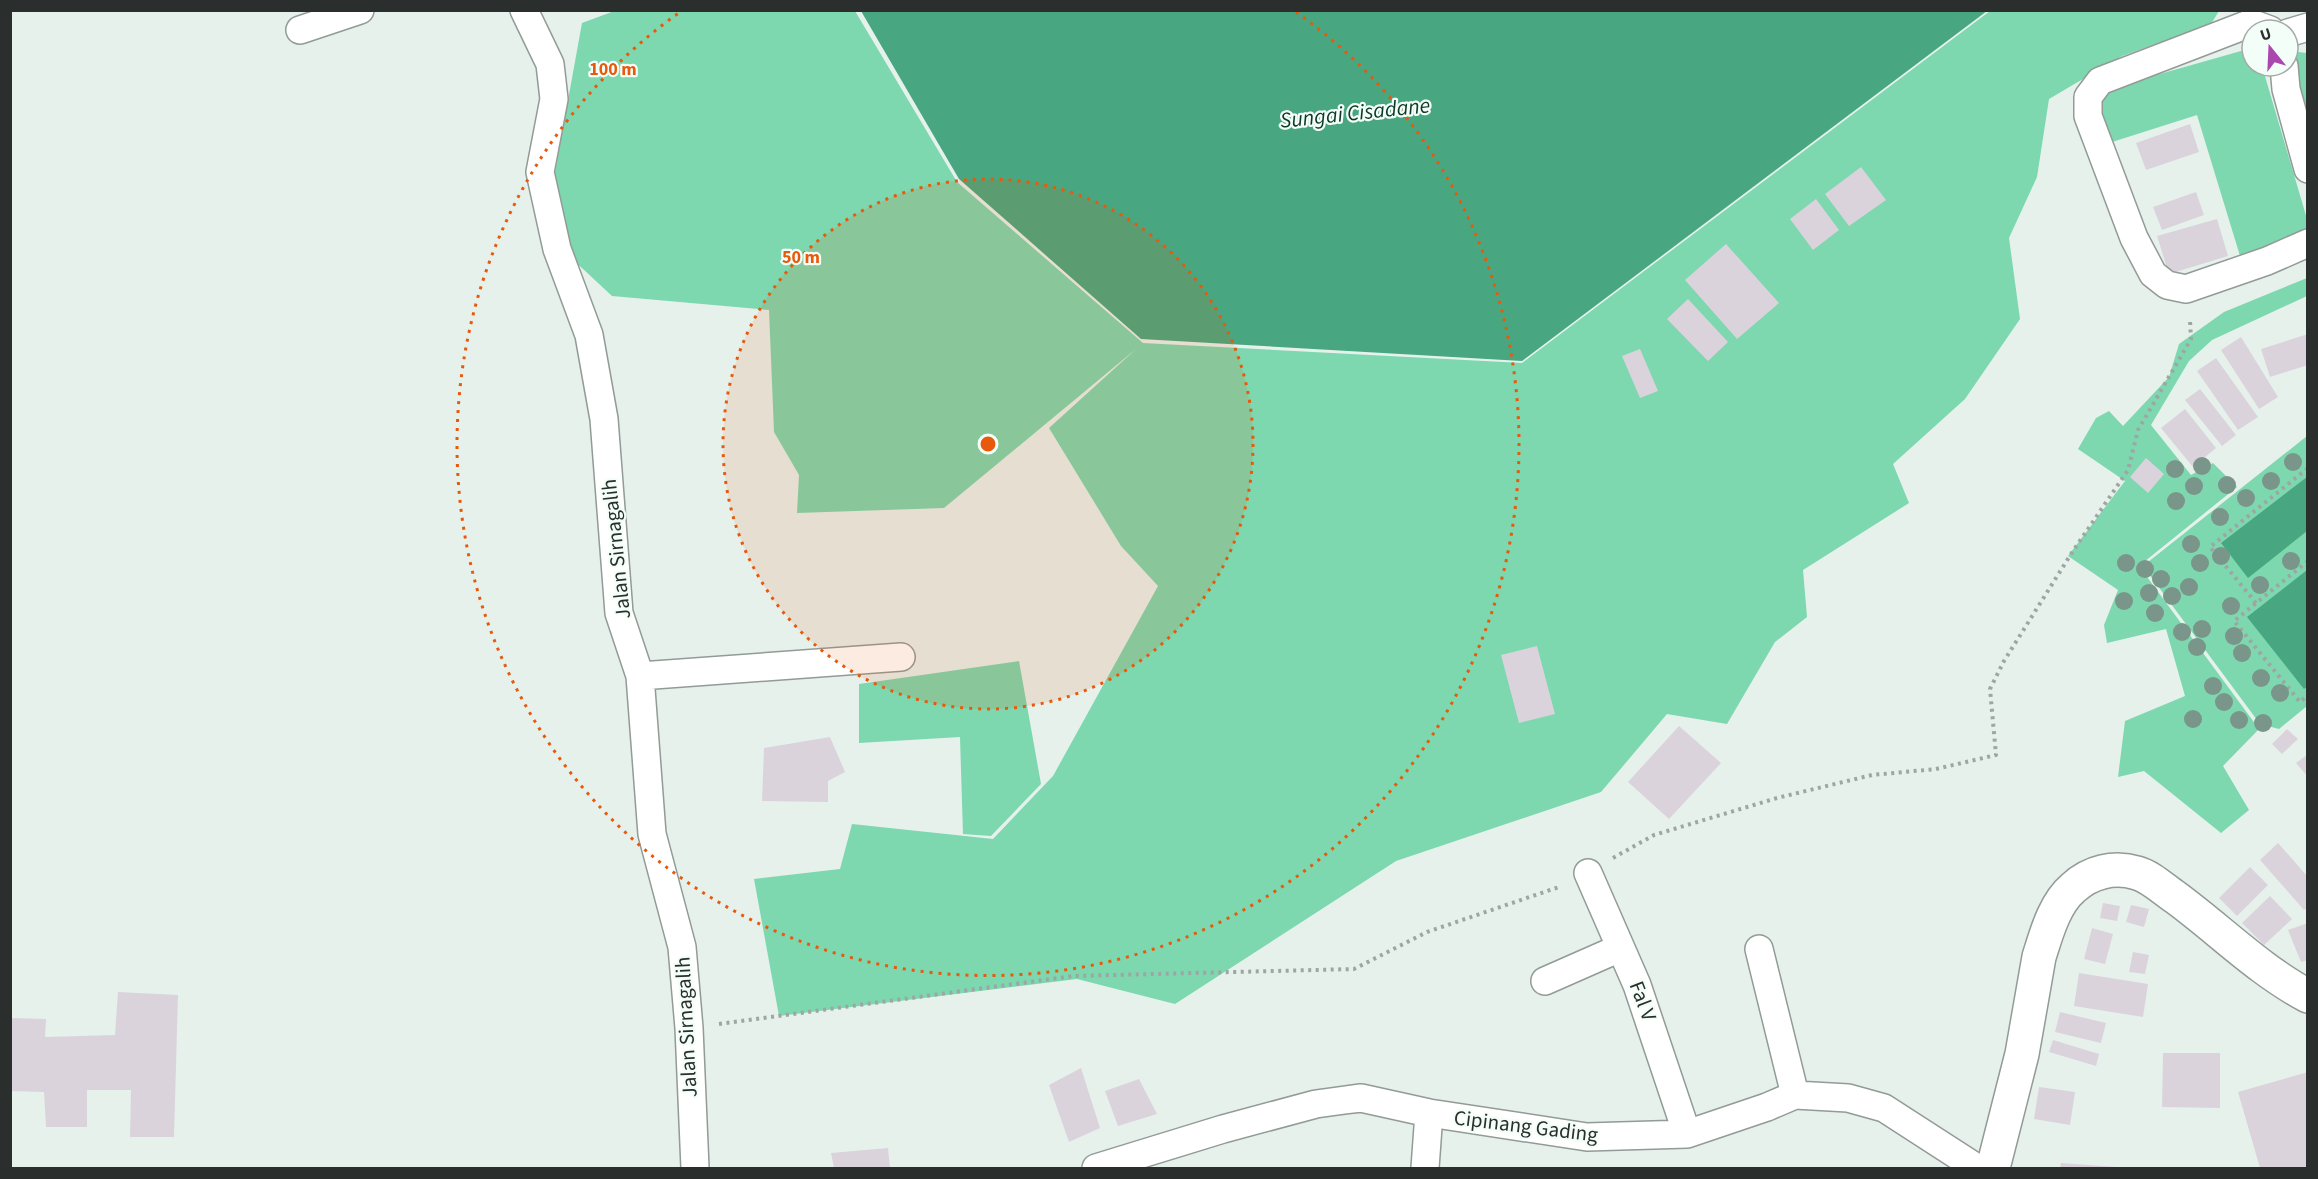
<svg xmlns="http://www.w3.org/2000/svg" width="2318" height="1179" viewBox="0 0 2318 1179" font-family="'Source Sans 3',sans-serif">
<rect width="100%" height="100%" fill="#e6f1ec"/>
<!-- green -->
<path fill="#7dd7af" d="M617,10L855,11L957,182L1143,343L1522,363L1990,11H2219L2211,24L2122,56L2049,99L2037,177L2009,238L2020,319L1965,399L1893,464L1909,503L1803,570L1807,617L1775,642L1727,724L1667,714L1601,792L1396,861L1175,1004L1077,979L779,1016L754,879L840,869L852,824L993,839L1053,776L1158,586L1121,546L1049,428L1136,349L944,508L797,513L799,475L774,432L769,310L612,296L568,255L551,194L582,23Z
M2241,51L2252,57V66H2262L2307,219V235L2244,269L2197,115L2109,143L2098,101L2114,87Z
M2298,52L2307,53V128L2290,66Z
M2307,278V296L2212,340L2189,361L2151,425L2191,475L2213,463L2237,487L2139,566L2259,729L2223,766L2249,810L2221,833L2144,771L2118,777L2125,721L2185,696L2166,629L2107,643L2104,625L2118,590L2068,556L2125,481L2078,449L2096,418L2109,411L2123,426L2169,377L2179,344L2224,312Z
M2307,436V706L2279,729L2260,724L2143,566Z
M1019,661L1041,784L991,836L963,834L960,737L859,743V684Z"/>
<!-- water -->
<path fill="#48a780" d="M861,11H1987L1522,361L1141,339L959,179Z
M2307,477V531L2248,578L2221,543Z
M2307,570L2308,686L2304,689L2247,617Z"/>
<!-- building -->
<path fill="#dbd3db" d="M2190,124L2199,152L2146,170L2136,143Z
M1861,167L1886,200L1849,226L1825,194Z
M2196,192L2204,215L2162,230L2153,207Z
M1816,199L1839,230L1813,250L1790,219Z
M2217,219L2228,256L2169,274L2157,236Z
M1726,244L1779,303L1737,339L1685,280Z
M1688,299L1728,342L1708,361L1667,319Z
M2308,334V365L2270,377L2261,349Z
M2241,337L2278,397L2259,409L2221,350Z
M1640,349L1658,391L1640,398L1622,356Z
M2216,358L2258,417L2238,430L2197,371Z
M2200,389L2236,435L2222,446L2185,400Z
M2185,409L2216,448L2193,467L2161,428Z
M2146,458L2164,474L2148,493L2130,477Z
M1537,646L1555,714L1519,723L1501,655Z
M1679,726L1721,763L1669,819L1628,782Z
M2287,729L2298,739L2282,754L2272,744Z
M830,737L845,772L828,781V802L762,801L764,748Z
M2308,754V777L2296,763Z
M2278,843L2308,877V907L2304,910L2260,860Z
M2250,867L2268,885L2237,916L2219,898Z
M2270,896L2292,919L2264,945L2242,923Z
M2103,903L2120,906L2117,921L2100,918Z
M2131,905L2149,909L2144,927L2126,922Z
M2308,923V960L2301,962L2288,930Z
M2092,928L2113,934L2105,964L2084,959Z
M2133,952L2149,955L2145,974L2129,972Z
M2079,973L2148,984L2143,1017L2074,1006Z
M118,992L178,995L174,1137H130L131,1090H87V1127H46L44,1092L10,1091V1018L46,1019L45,1037L115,1035Z
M2060,1012L2106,1023L2101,1043L2055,1032Z
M2053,1040L2099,1054L2096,1066L2049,1052Z
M2163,1053H2220V1108L2162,1107Z
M1081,1068L1100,1128L1069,1142L1049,1085Z
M2308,1072V1168H2260L2238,1092Z
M1139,1079L1157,1114L1118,1126L1105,1091Z
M2039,1087L2075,1092L2070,1125L2034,1119Z
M888,1148L890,1168H834L831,1153Z
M2061,1163L2117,1167L2116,1168H2060Z"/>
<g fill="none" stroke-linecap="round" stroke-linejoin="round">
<defs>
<path id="minor" d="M524,10L550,64L554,99L540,172L557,249L589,335L604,419L619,613L640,676L652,834L682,947L689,1028L695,1168
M300,30L360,10
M2270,30L2251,23L2100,81L2088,97V116L2134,238L2153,274L2167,285L2186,289L2267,261L2308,243
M2288,33L2308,27
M2284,66L2286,89L2308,169
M640,676L901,657
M1588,873L1637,985L1687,1134
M1759,949L1795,1095
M1545,981L1620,948
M1096,1168L1223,1129L1316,1104L1345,1100L1361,1098L1429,1113L1587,1137L1687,1134L1767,1107L1795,1095L1848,1098L1884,1108L1977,1168
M1425,1168L1429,1113"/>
<path id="secondary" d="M1993,1168L2022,1054L2039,957C2046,935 2054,904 2073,888C2090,872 2114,866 2137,873C2151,877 2163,889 2175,897C2220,930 2259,970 2308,996"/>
</defs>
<!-- minor casing -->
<use href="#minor" stroke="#929b96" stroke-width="30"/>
<!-- secondary casing -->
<use href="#secondary" stroke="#929b96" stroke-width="36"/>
<!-- path -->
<path stroke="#9da6a2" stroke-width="4" stroke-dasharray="3 4.5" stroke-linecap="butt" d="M2308,561L2234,621L2300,702L2308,695
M2256,603L2210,547L2308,468
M1613,858L1654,835L1777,798L1872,775L1936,769L1996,755L1990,689L2004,661L2071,554L2128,470L2138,430L2191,339L2190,320
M719,1024L1073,976L1354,969L1427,932L1559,887"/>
<!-- minor -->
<use href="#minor" stroke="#fff" stroke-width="27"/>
<!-- secondary -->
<use href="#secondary" stroke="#fff" stroke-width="33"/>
</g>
<!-- trees -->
<g fill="#7a9589">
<circle cx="2293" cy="462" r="9"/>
<circle cx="2202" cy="466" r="9"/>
<circle cx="2175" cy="469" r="9"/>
<circle cx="2271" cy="481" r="9"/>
<circle cx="2227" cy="485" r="9"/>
<circle cx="2194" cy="486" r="9"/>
<circle cx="2246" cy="498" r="9"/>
<circle cx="2176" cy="501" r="9"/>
<circle cx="2220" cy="517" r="9"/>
<circle cx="2191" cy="544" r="9"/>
<circle cx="2221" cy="556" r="9"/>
<circle cx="2291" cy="561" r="9"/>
<circle cx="2126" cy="563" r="9"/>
<circle cx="2200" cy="563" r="9"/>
<circle cx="2145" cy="569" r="9"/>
<circle cx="2161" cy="579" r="9"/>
<circle cx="2260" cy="585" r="9"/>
<circle cx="2189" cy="587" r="9"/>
<circle cx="2149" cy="593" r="9"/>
<circle cx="2172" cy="596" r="9"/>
<circle cx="2124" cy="601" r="9"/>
<circle cx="2231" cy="606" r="9"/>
<circle cx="2155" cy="613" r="9"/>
<circle cx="2202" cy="629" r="9"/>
<circle cx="2182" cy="632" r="9"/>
<circle cx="2234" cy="636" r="9"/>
<circle cx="2197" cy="647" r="9"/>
<circle cx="2242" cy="653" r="9"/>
<circle cx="2261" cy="678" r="9"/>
<circle cx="2213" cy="686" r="9"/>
<circle cx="2280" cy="693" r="9"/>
<circle cx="2224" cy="702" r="9"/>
<circle cx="2193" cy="719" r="9"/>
<circle cx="2239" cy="720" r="9"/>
<circle cx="2263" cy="723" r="9"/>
</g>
<!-- distance rings -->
<circle cx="988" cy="444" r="265" fill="#e8590c" fill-opacity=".12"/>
<g fill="none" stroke="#e8590c" stroke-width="3" stroke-dasharray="3 6">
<circle cx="988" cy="444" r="265"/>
<path d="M1296 12A531 531 0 1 1 680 12"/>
</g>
<g text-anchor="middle" stroke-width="4.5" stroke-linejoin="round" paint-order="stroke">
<!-- street labels -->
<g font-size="21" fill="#2a2e2c" stroke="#f4fef9">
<text transform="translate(616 549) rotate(-96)" y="7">Jalan Sirnagalih</text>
<text transform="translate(1643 1001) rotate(69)" y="7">Fal V</text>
<text transform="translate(686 1027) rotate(-93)" y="7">Jalan Sirnagalih</text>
<text transform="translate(1526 1126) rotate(7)" y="7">Cipinang Gading</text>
</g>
<!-- water labels -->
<g font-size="22" font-style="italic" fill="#0e3828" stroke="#f4fef9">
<text transform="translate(1355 112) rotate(-6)" y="8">Sungai Cisadane</text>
</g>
</g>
<circle cx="988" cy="444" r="9" fill="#e8590c" stroke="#f4fef9" stroke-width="3"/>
<g font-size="18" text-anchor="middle" font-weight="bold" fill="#e8590c" stroke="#f4fef9" stroke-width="4.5" stroke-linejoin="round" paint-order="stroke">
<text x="613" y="75">100 m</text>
<text x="801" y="263">50 m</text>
</g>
<!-- border -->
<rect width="2318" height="1179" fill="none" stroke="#2a2e2c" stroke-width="24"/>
<!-- north arrow -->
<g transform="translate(2270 48) rotate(342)"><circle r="28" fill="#f4fef9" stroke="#a3aba7" stroke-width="1.5"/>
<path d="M0-4.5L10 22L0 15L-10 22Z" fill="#aa48af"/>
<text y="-9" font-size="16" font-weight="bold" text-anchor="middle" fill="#2a2e2c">U</text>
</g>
</svg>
